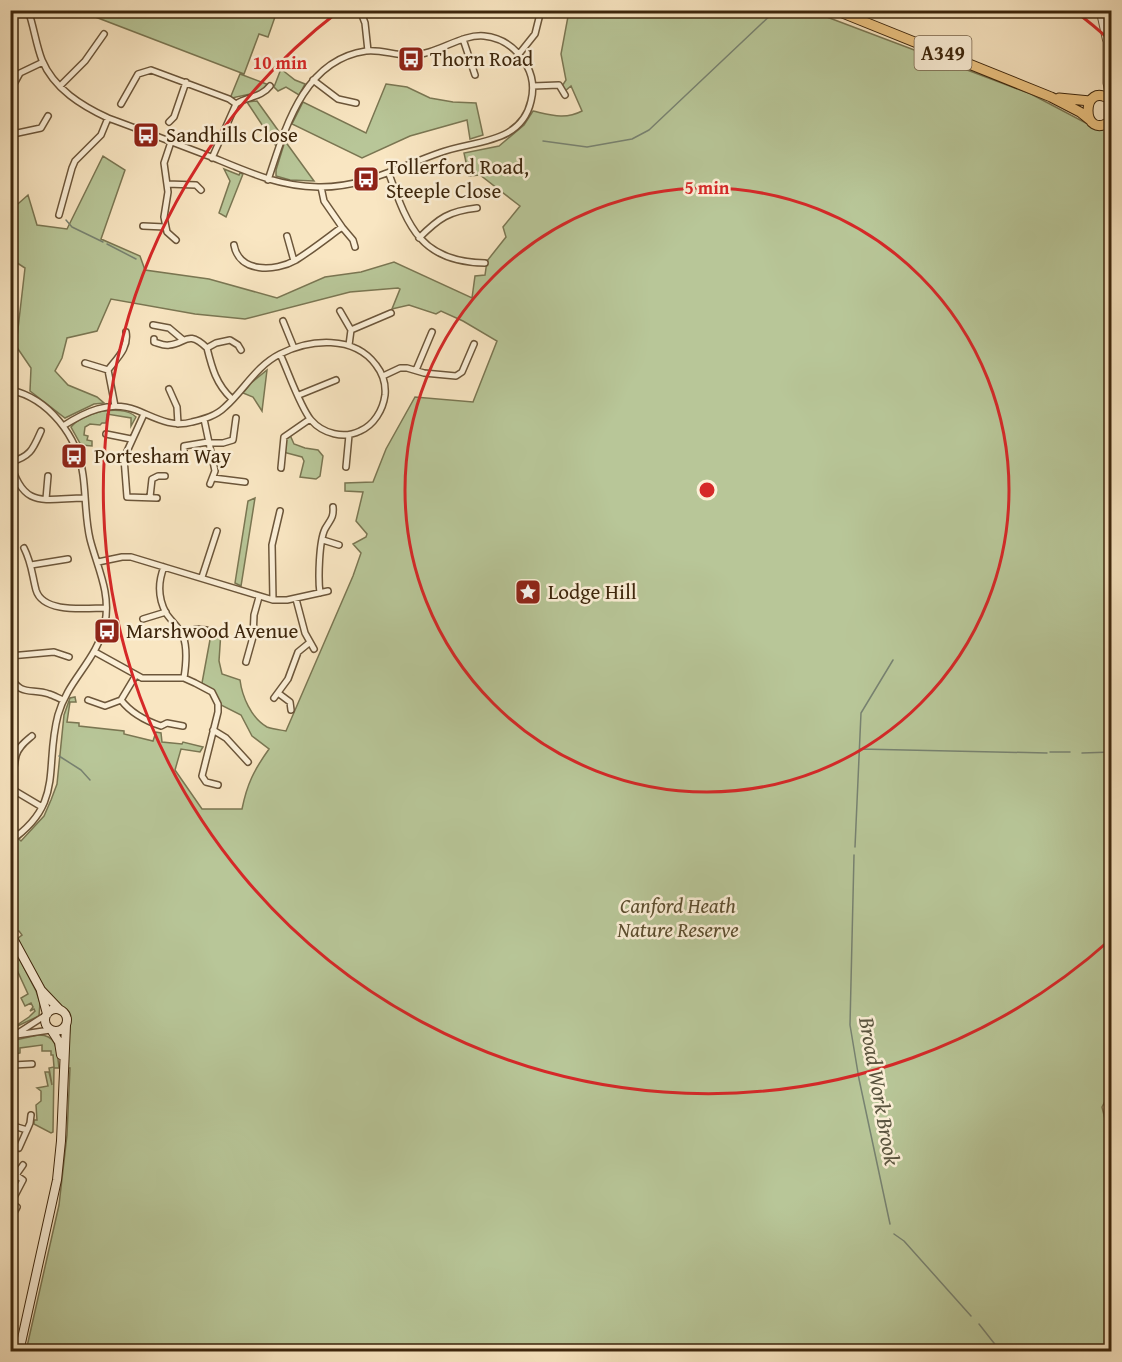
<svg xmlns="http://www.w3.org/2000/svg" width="1122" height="1362" viewBox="0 0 1122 1362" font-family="'Gentium Book Plus',serif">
<rect width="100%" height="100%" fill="#f9e6c2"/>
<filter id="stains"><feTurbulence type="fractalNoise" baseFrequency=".00333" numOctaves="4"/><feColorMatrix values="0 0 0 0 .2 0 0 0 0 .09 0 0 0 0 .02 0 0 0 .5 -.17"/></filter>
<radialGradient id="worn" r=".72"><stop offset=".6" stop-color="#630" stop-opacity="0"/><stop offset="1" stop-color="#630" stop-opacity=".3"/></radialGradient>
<!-- green -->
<path fill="#b8c698" stroke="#7a7652" stroke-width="1.5" d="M86,11L266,10L276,14L268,37L259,34L244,74L85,13Z
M569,11H811L1031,94L1099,130L1111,128L1112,1088L1102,1107L1112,1147L1111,1351H26L59,1205L67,1135L70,1068H67L70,1024L67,1012L48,994L17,939L22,935L19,931H13L11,926V843L26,832L19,839L21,841L44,816L51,800L57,784L64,715L70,698L75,697L76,702H70L67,722L79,723V726L124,731V734L153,741L156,732L161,733L162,742L182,744L183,742L203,747L200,752L181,749L175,770L202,809H242C247,784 254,770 269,749L252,736L241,715L221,705L214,691L202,683L212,629L221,631L219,661L222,674L240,680C242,696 251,718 267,727C272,729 281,730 286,731L353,576L361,553L353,544L366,537L367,534L356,521L363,492L345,491V483L373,482L386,449L415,397L473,402L497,341L463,321L441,311L436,314L409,305L392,309L400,289L398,288L350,292L245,319L195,314L111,299L97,331L67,338L62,358L55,371L68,385L97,397L104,403L94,404L65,418L30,391L31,368L16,346L25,268L11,259V210L28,195L37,225L67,229L103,156L125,170L101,239L140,256L145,270L209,279L277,298L325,277L361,272L394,262L472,298L475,276L485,275L487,261L506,237L503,227L520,206L480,175L469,176L464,153L499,146L524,125L533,111C551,115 565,120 582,111L571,86L565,91L562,86L566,80L561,54Z
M281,69L295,80L305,84L299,95L286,87L278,91L274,87Z
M240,74L269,85L259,92L232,98L231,96Z
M386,84L407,87L430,98L453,102L476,103L483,135L470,139L467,120L410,136L362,158L292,124L303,102L366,133Z
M257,101L280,133L276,146L247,102Z
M285,141L314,181L290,180L276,176V170Z
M224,169L239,175L240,173L243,174L226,217L219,213L230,181Z
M267,370L262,411L253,397L243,393L251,383Z
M102,411C113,410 128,409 136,417L131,426V418L107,414L106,423H102L100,425L90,424L85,427L84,435L88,436L87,440L92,441V446L81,445L71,427C78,418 91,414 102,411Z
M290,435L294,444L305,448L318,450L323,456L320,476L316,479L300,477L304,461L302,457L283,452L286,437Z
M255,498L241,586L235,583L248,501Z
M10,941L36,991L40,1003L39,1016L11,1029L29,1017L35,1011L34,1009L30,1011L33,1007L31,1003L25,1006L21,998L28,994L11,957Z
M38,1035C58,1034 57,1052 59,1068H54L53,1132L51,1133L34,1124V1120H37L36,1105L41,1101V1091L37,1088L48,1086L45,1072H49L52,1085L49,1068L54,1067L53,1055H51V1051H42V1045L20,1048V1053L16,1054L13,1049L11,1048V1041Z"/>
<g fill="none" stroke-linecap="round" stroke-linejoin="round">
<!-- stream -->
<path stroke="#778271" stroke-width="1.5" d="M806,10L811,12
M543,141L587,147L632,139L649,130L776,10
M66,220L72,227L103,242
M107,244L136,259
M860,749L1047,753
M1050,752H1070
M1082,753L1112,752
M59,756L81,770L90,780
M855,847L861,713L893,660
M854,855L850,1025L859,1079L890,1224
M894,1234L904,1241L971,1316
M979,1324L1001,1352"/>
<defs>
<path id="minor" d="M28,10C34,27 36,45 42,60C54,89 82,106 108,118C144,131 179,145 214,158C250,173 279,186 318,187C362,188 399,167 439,153C473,140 521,145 531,101C534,89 533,77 527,66C518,50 504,38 484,36C460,34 437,55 411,55C396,56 381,49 366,51C303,60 285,129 268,180
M360,10L365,23L368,51
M10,12L13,10
M463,39L475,75
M519,54L535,34L541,10
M313,80L338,99L356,103
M60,86L85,61L104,34
M533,86L559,85L565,95
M10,91L20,73L43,62
M121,104L138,74L151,70L229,99L236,104L212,158
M236,104C247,96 261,98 270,86
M169,122L174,117L186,82
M10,123L14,144L10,166
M13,134L41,128L48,116
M171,142L164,163L168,192L164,217L167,232L176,240
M389,174C408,226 420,262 485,263
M167,184L196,185L201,190
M59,215L72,168L75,161L101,135L108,118
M143,226L165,227
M342,227L353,240L355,247
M287,236L294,261
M419,238C439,218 449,211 477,208
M234,245C239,273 275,272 296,260C312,250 327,238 342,227L324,201L321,187
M340,311L351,330L349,345
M283,321L294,348
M153,325L169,328L182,339
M351,330L391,313
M154,339V342C158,343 164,346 169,345C186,344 187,329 207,348L216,343L230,340L238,345L241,350
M207,348C212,368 216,384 232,399
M85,363L108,370
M416,370L432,332
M383,376L400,368H407L424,373L456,376L462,372L474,344
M169,389L177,407L178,424
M10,390C49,398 78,437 83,475C86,496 85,518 90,539C97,567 111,592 105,623C97,661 68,679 58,715C44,767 65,804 10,841
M299,395L336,380
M115,406L108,370C117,358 129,348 126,332
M144,414L124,458L127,497L157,498
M204,419L215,471L210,484
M63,426C85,412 109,400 136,410C154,417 171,428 192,422C204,419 216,416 225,407C244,390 256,366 280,354C310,339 354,335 376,365C383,374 386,384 385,395C383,410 374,425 360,431C344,439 323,434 311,420C300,407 288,371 280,354
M106,434L131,439
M208,443H223L233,440L236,418
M184,451V446L208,442
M10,461C23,509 42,499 84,498
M11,462C31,456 33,449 41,431
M346,467L349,435
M281,468L284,437L310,419
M213,478L245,482
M150,497L152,479L158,476H165
M46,499L48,476
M323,540L339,545
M24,548C32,564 32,575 36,590C43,614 87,608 106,608
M98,562L122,557H131L273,600H287L328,591
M31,565L68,559
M164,567C158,582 158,598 166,613C171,621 179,627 183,636C188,649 186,665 184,678
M202,577L217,531
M320,593C318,579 319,541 325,529C330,520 334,518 333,507
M296,599L305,633L314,649
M273,600L272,545L280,511
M143,619L166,612
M183,635L196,629L206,630
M95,652L142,678H184L195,683L212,692L218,704V712L202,776L206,782L218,785
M10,656L54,652L69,657
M246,662L253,637L254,615L259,597
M10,675C20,697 31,688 49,694C53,695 58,698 63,700
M136,675L121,700C131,713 146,721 161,726L167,723L183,726
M278,693L290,702L291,710
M274,698L288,679L298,652L309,643
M88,700L105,706L121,700
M213,730L226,738L248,762
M10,777C15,770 14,764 16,756C18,747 26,741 32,736
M10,788L42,807
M18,1033L46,1015
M10,1036L50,1030
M10,1067L13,1065L32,1064
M10,1099V1102
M10,1125L27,1130L19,1148
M27,1130L30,1123L31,1115
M10,1202L17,1207L10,1220
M11,1203L23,1180L16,1175L23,1165"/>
<path id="tertiary" d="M1100,10L1107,42V83L1111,100"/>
<path id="secondary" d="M10,933L41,990L60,1010
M41,991L47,1014
M45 1020a11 11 0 1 1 22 0a11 11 0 1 1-22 0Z
M52,1031L59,1042L61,1055
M19,1352L57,1180L61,1141L66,1025"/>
<path id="primary" d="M835,10L1051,97L1080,112L1090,120
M1059,98L1090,101
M1112,101C1080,76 1080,145 1112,120"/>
</defs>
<!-- minor casing -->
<use href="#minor" stroke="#6c563a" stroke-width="8"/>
<!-- tertiary casing -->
<use href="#tertiary" stroke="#6c563a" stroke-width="9"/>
<!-- secondary casing -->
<use href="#secondary" stroke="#3d260c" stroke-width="10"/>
<!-- primary casing -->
<use href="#primary" stroke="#3d260c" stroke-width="11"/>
<!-- minor -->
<use href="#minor" stroke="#fbefd7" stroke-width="5"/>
<!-- tertiary -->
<use href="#tertiary" stroke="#fbefd7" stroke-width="7"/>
<!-- secondary -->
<use href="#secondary" stroke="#fbefd7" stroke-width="8"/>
<!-- primary -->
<use href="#primary" stroke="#ecc381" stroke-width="9"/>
</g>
<!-- distance rings -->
<g fill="none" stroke="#d62828" stroke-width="3">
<circle cx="707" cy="490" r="302"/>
<path d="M1111 939A604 604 0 1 1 339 11M1075 11A604 604 0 0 1 1111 41"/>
</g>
<!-- icons -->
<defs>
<symbol id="bus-square" viewBox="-11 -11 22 22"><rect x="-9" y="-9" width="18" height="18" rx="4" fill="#8f2418" stroke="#fbefd7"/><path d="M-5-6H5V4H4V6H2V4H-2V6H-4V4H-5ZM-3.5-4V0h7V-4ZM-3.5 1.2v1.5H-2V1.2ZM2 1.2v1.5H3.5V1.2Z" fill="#fff"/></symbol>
<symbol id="sight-square" viewBox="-11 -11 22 22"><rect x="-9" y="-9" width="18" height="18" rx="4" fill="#8f2418" stroke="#fbefd7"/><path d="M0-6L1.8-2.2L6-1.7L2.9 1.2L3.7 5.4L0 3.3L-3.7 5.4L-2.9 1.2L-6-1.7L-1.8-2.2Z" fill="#fff"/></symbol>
</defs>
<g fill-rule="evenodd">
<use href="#bus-square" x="396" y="44" width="30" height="30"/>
<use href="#bus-square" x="131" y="120" width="30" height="30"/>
<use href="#bus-square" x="351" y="164" width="30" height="30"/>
<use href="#bus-square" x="59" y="441" width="30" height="30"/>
<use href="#sight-square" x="513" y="577" width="30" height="30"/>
<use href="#bus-square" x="92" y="616" width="30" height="30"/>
</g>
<g text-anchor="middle" stroke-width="5" stroke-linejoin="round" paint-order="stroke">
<!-- shield labels -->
<rect fill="#fbefd7" stroke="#766249" stroke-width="1.5" x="914.5" y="36" width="57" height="34" rx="4.5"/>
<g font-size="20" font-weight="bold" fill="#3d260c">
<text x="943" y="60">A349</text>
</g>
<!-- poi labels -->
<g font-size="21" fill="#3d260c" stroke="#fbefd7" text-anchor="start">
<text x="430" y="66">Thorn Road</text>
<text x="166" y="142">Sandhills Close</text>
<text x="386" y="174">Tollerford Road,<tspan x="386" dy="24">Steeple Close</tspan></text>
<text x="94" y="463">Portesham Way</text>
<text x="548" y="599">Lodge Hill</text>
<text x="126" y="638">Marshwood Avenue</text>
</g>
<!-- park labels -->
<g font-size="21" font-style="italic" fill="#5c4e2f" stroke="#fbefd7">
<text x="678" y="913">Canford Heath<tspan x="678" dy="24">Nature Reserve</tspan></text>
</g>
<!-- water labels -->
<g font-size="22" font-style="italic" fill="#5a543f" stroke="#fbefd7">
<text transform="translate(880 1091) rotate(80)" y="8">Broad Work Brook</text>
</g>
</g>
<circle cx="707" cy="490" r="9" fill="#d62828" stroke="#fbefd7" stroke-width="3"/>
<g font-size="18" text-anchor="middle" font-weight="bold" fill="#d62828" stroke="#fbefd7" stroke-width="5" stroke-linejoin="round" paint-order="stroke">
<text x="280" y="69">10 min</text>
<text x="707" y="194">5 min</text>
</g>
<!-- margin -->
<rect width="1122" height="1362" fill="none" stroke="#f9e6c2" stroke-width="36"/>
<rect x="12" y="12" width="1098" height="1338" fill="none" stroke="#3d260c" stroke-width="3"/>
<rect x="18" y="18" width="1086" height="1326" fill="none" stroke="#3d260c" stroke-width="1.5"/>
<rect width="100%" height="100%" filter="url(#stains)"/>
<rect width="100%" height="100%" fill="url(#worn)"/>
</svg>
